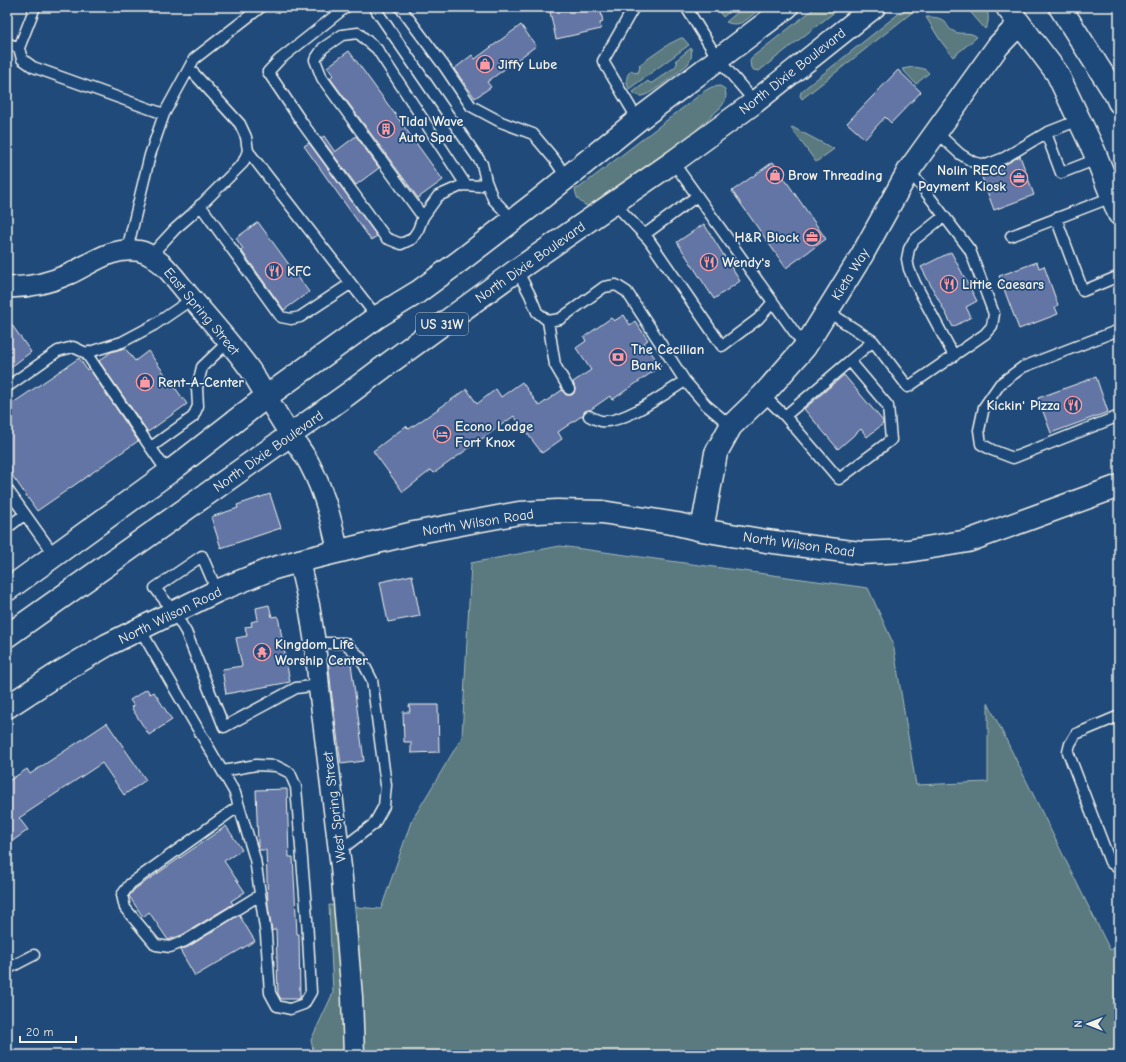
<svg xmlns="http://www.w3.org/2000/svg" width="1126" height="1062" viewBox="0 0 1126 1062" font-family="'Comic Neue',sans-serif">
<rect width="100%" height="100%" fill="#1f4a7a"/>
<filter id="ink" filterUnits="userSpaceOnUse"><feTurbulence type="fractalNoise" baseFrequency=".025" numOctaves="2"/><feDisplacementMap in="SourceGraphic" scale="8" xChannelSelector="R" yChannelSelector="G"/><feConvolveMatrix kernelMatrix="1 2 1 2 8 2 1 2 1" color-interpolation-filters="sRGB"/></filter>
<g filter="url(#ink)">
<!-- green -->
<path fill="#5a7a7f" stroke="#a7b6b4" d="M721,7H735L723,17L720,13Z
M744,7H762C750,16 742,29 726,22Z
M816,7H841L759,71L754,70L751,68L750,61L751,58Z
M907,7H919L802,99L800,96L801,92L804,89Z
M966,7H987C988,15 990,22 985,29Z
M926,17C932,17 940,17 945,22C948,25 948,29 953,31C961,36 969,30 977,37L953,57L940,40Z
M681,38H683L689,45L629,89C626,82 625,75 632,70L634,73L636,72L638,73L640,67L639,65L669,44Z
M691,48C692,54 692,58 688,64C680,70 651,96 641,96C638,96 635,94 633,92L648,81L650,83H652L675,67L677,64V61H675Z
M913,67C920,68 925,68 929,73L916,84L902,69Z
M720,86L725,89L726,95L725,101L721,107L692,134L604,195L587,206C578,201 577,199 575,189L579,188L706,90L712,87Z
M792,127L834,149L816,162L791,128Z
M560,546L868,588L893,643L916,785L988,782V703L1110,950L1119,946V1055H314L311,1040L333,993L329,905L381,909L411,822L462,737L471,563Z"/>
<!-- building -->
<path fill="#6274a4" stroke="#f4f1e8" d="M549,7H600L603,22L600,23L601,29L556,39Z
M521,25L536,46L487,82L491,87L475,98L454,69L472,55L475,59Z
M349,51L443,180L418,198L330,78L333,75L327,67Z
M898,70L921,92L891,123L885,117L865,139L847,123Z
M324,136L335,152L356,136L379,168L356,185L321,138Z
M309,143L377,236L371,240L304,146Z
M1020,156L1034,195L994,210L980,172L988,171L1006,164Z
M773,162L826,239L786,268L732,191Z
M258,222L309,292L284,310L241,250L243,249L236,238Z
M704,224L740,281L714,299L677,242Z
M951,252L977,301L966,307L971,317L953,327L921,267Z
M1037,262L1039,268L1044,266L1058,305L1055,307L1058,314L1019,329L999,276Z
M624,315L630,325L635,321L648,340L644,343L661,366L612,400L610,396L590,410L585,411L583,415L558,432L562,439L542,453L514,416L434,473L431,470L403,492L373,451L406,426L409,429L467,389L477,404L496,389L501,397L522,382L539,406L562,390L566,395H572L574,393L575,389L573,382L591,370L576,348L586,341L584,337L611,318L614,321Z
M7,318L31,352L7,370Z
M125,348L135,361L148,351L187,404L148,432L99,361L111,352Z
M79,358L87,370L89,368L138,441L37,511L7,468V407Z
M844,375L883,421V424L867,437L861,429L838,449L804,409Z
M1096,377L1108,412L1051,433L1038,398Z
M270,494L281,528L221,548L211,517L238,508L237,505Z
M412,575L420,616L388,622L380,582Z
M269,605L272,617L278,616L290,682L226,694L222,669L242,666L236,638L247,636L245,627L252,626L251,622L258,620L256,608Z
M350,656L364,761L341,764L332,697L328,659Z
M147,689L150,694L154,692L172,720L149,735L131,707L134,706L130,700Z
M409,705H438L439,752L411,753V742H404L403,712H410Z
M107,723L146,780L124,795L102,763L19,818L28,830L7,845V782L27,769L30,774Z
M287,789L289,857H293L297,934H299L300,998L299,999H281L278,994L276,929L272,931L268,906L266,850H259L258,845L256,790Z
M226,826L242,850L224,861L245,892L231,901L233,904L182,935L168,940L149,912L143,917L129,896L135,889Z
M239,915L255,941L195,976L180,950L188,947Z"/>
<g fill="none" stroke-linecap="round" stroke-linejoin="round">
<defs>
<path id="lane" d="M346,7L279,60L268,72L303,124L386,238L401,244L412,239L418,230L423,217L438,196L463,185L479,186L486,181
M374,7L482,164L486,181L493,199L513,220
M400,7L444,66L471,106L501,122L533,134L554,159L567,178
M634,7L603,61L638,120
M686,7L718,59L755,102
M7,43L19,48L22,59L33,67L164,114
M19,48L35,7
M936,132L960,154L973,162L986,165L1004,158L1046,133L1079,120
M1046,133L1061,173L1097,159
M248,151L377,317
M673,162L805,347
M614,203L649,240L722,346L758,319L773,302
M200,205L281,317L291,319L300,317L350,284
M944,216L914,240L909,249L907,259L909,269L915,283L954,356
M423,217L322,78L315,60L323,48L342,35L358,33L377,49L466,185
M1056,218L1083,291L1119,276
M644,235L697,196
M1011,236L1112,197
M127,250L150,155L164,114L194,59L261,7
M150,256L175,229L191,215L243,163L248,151L246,137L240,124L189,68
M517,270L530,295L537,312L548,321L560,319L604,287L616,285L627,292L685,381L706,405L731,426
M827,311L873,341L908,387L985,334L992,326L994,314L970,250L909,170
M548,321L555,365L569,389
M1119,330L1023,367L1000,384L984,407L979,430L981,444L992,450L1013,458L1119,416
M86,353L122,342L154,325L192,299
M850,361L888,406L891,440L839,479L785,416L873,341
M7,387L58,351L73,347L86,353L168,473
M763,395L785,416
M589,416C593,418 597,420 601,421C623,424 666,393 685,381
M151,447L193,417L198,406L197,388L202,367L228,342
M7,489L54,555
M7,528L25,514
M217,591L202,556L155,588L174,612L186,632L224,727L296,688L319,685
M140,629L235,793L255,859L266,935L270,993L277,1006L290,1009L304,1004L311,992L307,919L296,787L290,773L276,766L256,765L223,771
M315,643H345L360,657L372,680L386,785L384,806L374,824L339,851
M1119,716L1076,734L1070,744L1068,752L1110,862L1119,869
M239,806L130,884L122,895L125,908L156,945L170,947L185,941L260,895
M7,968H9L34,955"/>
<path id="street" d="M7,287C28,288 49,283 69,274C91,264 112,246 139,251C146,252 156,259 162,264C170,271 181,286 188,294C209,319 232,344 251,371C264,392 276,413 289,433C296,443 303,452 309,463C324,491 332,520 338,552
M299,561L309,605L315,643L319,688L341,867L352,997L354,1055"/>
<path id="secondary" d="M1007,7L1057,73L1094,151L1119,214
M1060,7L1116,95L1119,102
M702,530L716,453L731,426L763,395L805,347L862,255L909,170L998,46L1019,24
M7,707L56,675L107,645L217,591L271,569L299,561L414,533L471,522L519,513L557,511L602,512L677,524L702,530L766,541L860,553L908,551L968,541L1119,486"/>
<path id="highway" d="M7,590L168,473L266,397L377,317L418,292L460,261L534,204L638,120L787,7
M7,636L348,394L392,361L517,270L673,162L755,102L874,7"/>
</defs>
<!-- lane casing -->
<use href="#lane" stroke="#f4f1e8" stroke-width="13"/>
<!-- street casing -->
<use href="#street" stroke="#f4f1e8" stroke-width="23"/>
<!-- secondary casing -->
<use href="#secondary" stroke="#f4f1e8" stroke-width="25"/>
<!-- highway casing -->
<use href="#highway" stroke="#f4f1e8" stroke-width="25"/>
<!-- lane -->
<use href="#lane" stroke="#1f4a7a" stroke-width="10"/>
<!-- street -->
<use href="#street" stroke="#1f4a7a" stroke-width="20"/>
<!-- secondary -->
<use href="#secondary" stroke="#1f4a7a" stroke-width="22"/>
<!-- highway -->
<use href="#highway" stroke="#1f4a7a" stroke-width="22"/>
</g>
</g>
<!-- icons -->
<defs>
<symbol id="shop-ring" viewBox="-11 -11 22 22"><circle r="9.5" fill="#1f4a7a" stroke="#ff9aa2" stroke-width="1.5"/><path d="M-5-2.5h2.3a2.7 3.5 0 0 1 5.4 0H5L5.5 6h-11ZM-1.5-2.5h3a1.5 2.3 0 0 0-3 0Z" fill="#ff9aa2"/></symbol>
<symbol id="building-ring" viewBox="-11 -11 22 22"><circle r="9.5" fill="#1f4a7a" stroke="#ff9aa2" stroke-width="1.5"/><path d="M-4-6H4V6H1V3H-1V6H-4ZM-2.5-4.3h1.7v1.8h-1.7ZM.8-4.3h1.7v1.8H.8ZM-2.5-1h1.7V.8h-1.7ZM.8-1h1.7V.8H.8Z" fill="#ff9aa2"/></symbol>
<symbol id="office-ring" viewBox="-11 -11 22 22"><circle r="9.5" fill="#1f4a7a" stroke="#ff9aa2" stroke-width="1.5"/><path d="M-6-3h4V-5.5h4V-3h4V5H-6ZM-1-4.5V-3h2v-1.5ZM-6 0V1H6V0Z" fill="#ff9aa2"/></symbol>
<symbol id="restaurant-ring" viewBox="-11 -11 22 22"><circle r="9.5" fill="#1f4a7a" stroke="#ff9aa2" stroke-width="1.5"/><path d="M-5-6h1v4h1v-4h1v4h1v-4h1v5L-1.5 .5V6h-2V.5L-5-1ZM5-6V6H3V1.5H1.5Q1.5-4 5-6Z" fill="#ff9aa2"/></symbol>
<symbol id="bank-ring" viewBox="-11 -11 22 22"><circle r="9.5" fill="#1f4a7a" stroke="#ff9aa2" stroke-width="1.5"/><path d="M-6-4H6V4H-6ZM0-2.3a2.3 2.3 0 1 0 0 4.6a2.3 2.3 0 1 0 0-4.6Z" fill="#ff9aa2"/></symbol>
<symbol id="hotel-ring" viewBox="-11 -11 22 22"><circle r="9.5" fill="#1f4a7a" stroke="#ff9aa2" stroke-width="1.5"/><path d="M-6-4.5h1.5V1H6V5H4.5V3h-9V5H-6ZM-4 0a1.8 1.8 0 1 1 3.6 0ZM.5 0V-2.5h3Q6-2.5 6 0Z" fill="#ff9aa2"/></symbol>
<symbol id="temple-ring" viewBox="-11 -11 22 22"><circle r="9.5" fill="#1f4a7a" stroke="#ff9aa2" stroke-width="1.5"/><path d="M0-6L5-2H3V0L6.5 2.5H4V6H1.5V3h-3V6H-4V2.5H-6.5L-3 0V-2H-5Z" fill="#ff9aa2"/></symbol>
</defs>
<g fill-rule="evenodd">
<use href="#shop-ring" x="475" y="54" width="20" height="20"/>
<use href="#building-ring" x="376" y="119" width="20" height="20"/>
<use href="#shop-ring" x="765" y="165" width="20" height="20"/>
<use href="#office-ring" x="1009" y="168" width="20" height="20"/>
<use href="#office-ring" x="802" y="227" width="20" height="20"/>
<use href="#restaurant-ring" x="699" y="252" width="20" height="20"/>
<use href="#restaurant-ring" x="264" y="261" width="20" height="20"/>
<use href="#restaurant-ring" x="939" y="274" width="20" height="20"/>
<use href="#bank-ring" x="608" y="347" width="20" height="20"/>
<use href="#shop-ring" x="135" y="372" width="20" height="20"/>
<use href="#restaurant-ring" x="1063" y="395" width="20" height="20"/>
<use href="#hotel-ring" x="432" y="424" width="20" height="20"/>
<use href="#temple-ring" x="252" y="642" width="20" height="20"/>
</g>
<g text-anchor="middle" stroke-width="3.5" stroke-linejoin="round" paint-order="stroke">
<!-- shield labels -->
<rect fill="#1f4a7a" stroke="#b4bfc7" stroke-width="1" x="416" y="313" width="52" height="22" rx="3"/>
<g font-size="13" font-weight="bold" fill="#f4f1e8">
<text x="442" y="329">US 31W</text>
</g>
<!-- poi labels -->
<g font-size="14" font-weight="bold" fill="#f4f1e8" stroke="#1f4a7a" text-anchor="start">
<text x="498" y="69">Jiffy Lube</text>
<text x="399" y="126">Tidal Wave<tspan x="399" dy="16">Auto Spa</tspan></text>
<text x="1006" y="175" text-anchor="end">Nolin RECC<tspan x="1006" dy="16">Payment Kiosk</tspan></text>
<text x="788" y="180">Brow Threading</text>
<text x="799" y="242" text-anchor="end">H&amp;R Block</text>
<text x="722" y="267">Wendy's</text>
<text x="287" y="276">KFC</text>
<text x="962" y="289">Little Caesars</text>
<text x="631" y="354">The Cecilian<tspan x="631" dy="16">Bank</tspan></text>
<text x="158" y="387">Rent-A-Center</text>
<text x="1060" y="410" text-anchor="end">Kickin' Pizza</text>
<text x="455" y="431">Econo Lodge<tspan x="455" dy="16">Fort Knox</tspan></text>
<text x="275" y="649">Kingdom Life<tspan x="275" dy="16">Worship Center</tspan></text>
</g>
<!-- street labels -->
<g font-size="14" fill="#f4f1e8" stroke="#1f4a7a">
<text transform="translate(792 71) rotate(-38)" y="5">North Dixie Boulevard</text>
<text transform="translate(530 262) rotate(-35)" y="5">North Dixie Boulevard</text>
<text transform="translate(850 274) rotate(-58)" y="5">Kieta Way</text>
<text transform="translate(202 311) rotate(50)" y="5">East Spring Street</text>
<text transform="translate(268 451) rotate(-35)" y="5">North Dixie Boulevard</text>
<text transform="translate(478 522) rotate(-9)" y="5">North Wilson Road</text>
<text transform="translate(799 544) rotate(8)" y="5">North Wilson Road</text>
<text transform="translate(170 615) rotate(-26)" y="5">North Wilson Road</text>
<text transform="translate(334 807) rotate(-97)" y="5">West Spring Street</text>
</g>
</g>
<!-- margin -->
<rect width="1126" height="1062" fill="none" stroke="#1f4a7a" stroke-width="24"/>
<rect x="12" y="12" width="1102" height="1038" fill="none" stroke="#f4f1e8" stroke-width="1.5" filter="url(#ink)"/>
<!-- north arrow -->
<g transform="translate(1088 1024) rotate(270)" stroke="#1f4a7a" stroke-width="3" paint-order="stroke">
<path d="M0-3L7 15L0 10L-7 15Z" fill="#f4f1e8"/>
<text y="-6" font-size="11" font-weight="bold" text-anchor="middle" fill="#f4f1e8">N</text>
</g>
<!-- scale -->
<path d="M20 1036v6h56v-6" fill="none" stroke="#f4f1e8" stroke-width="2"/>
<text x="26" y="1036" font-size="12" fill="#f4f1e8" stroke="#1f4a7a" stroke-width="3" paint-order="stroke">20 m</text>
</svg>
